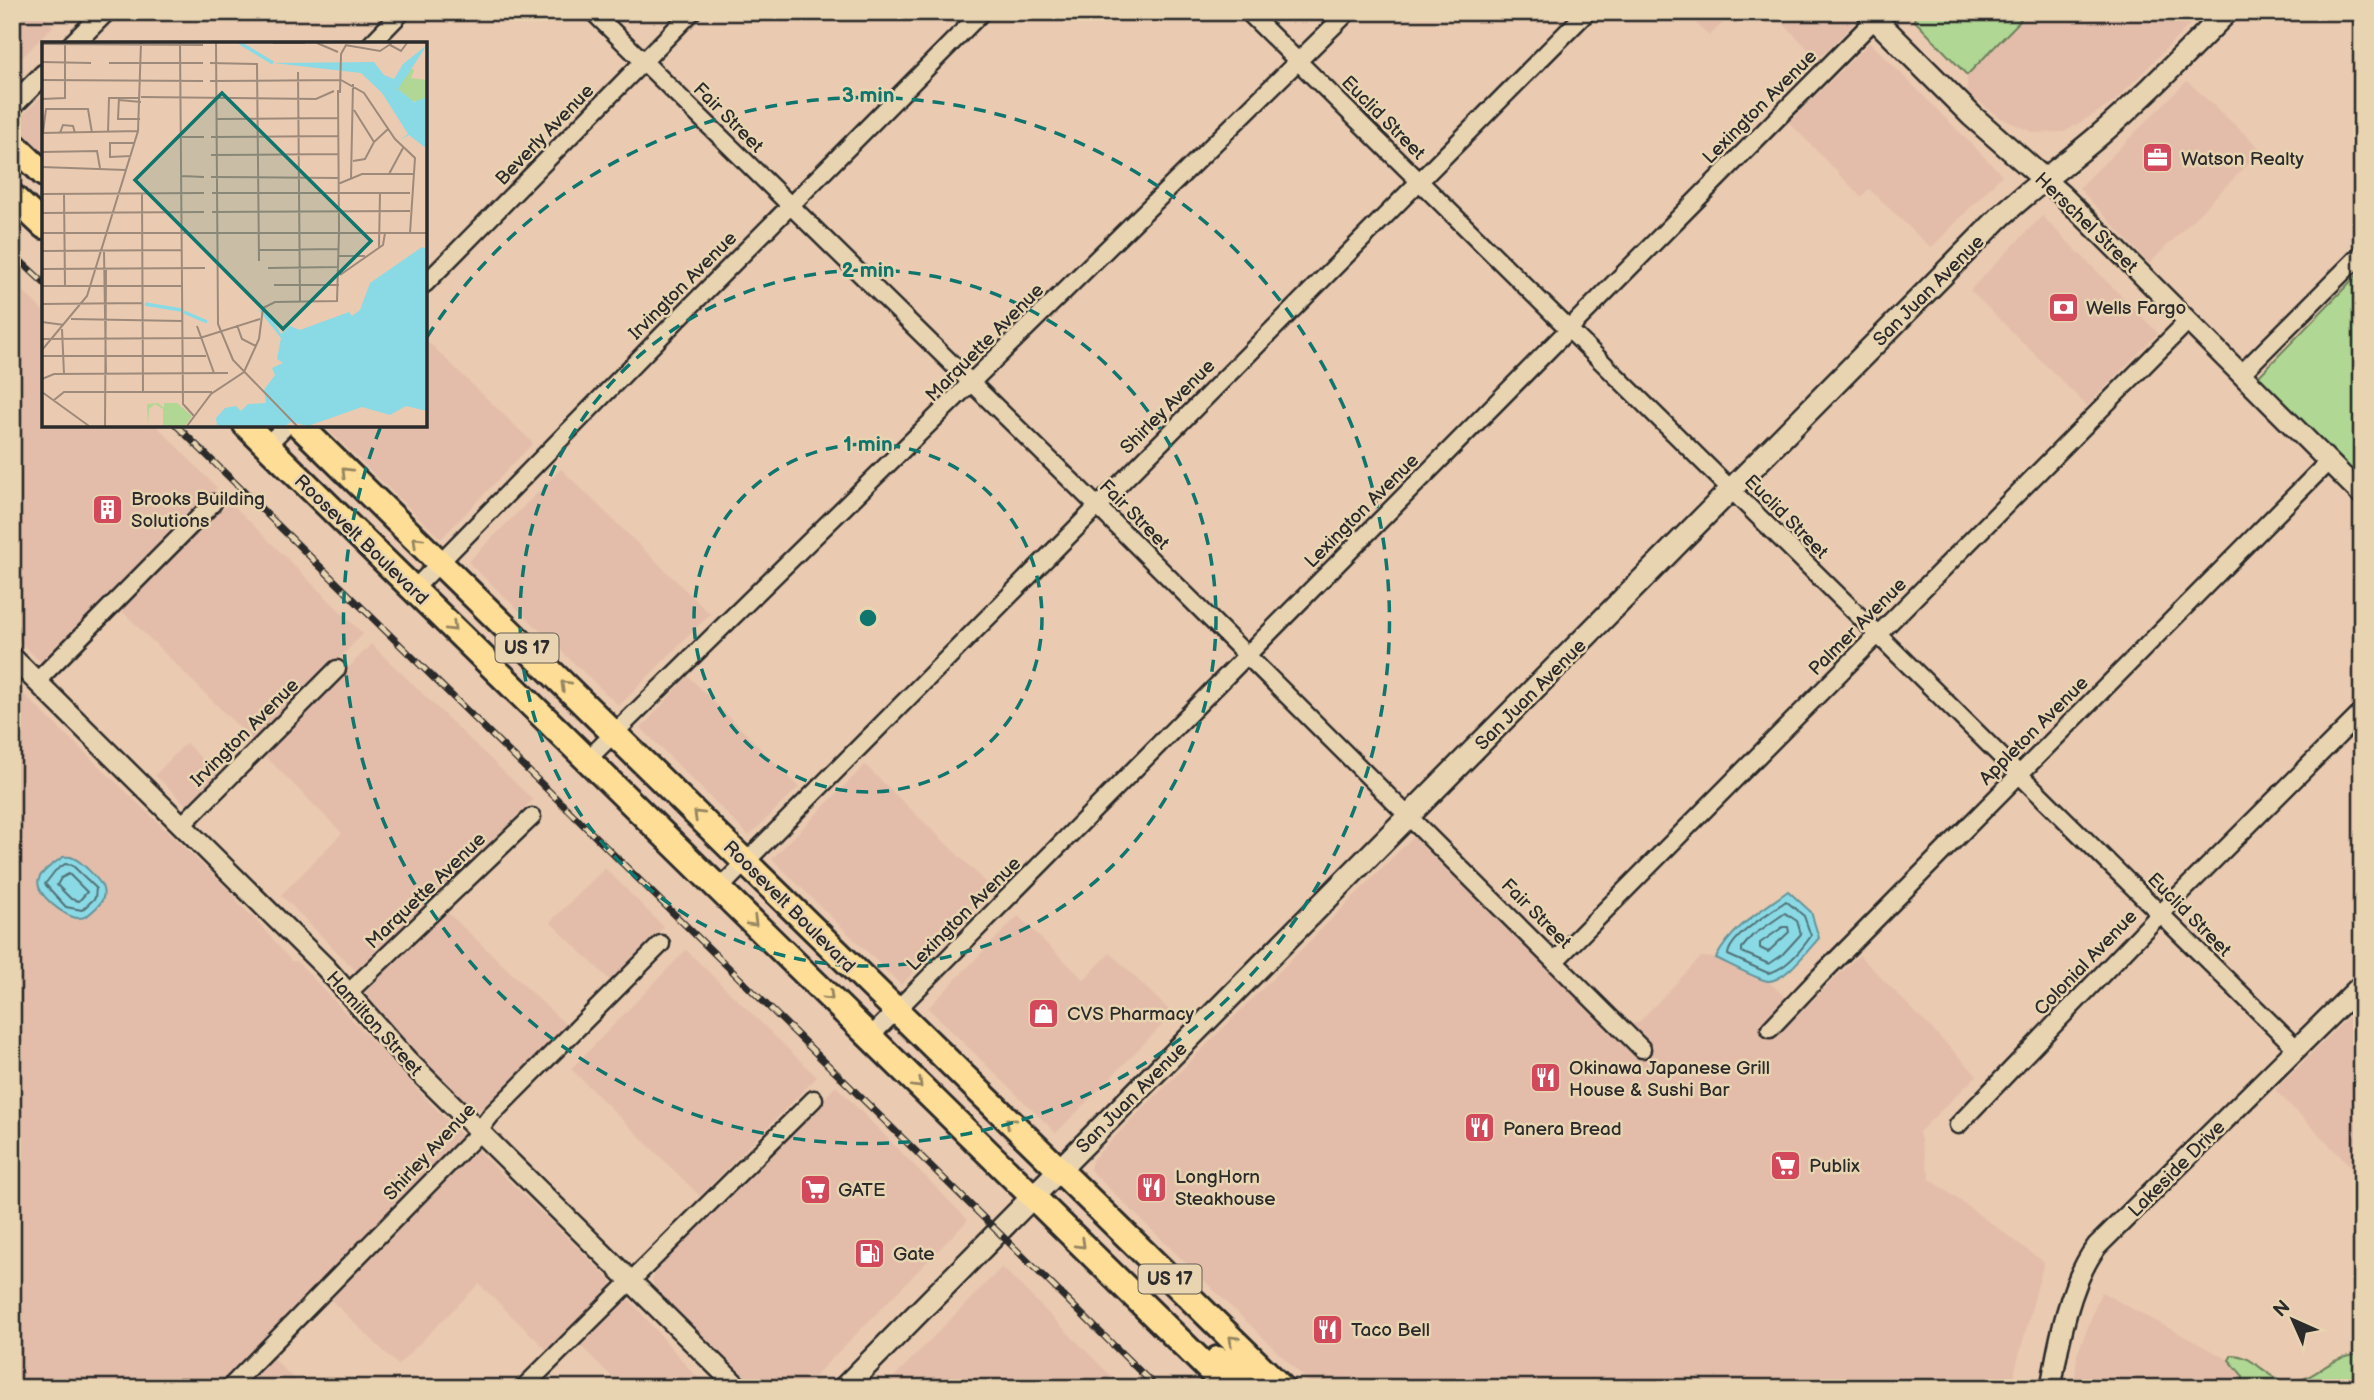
<svg xmlns="http://www.w3.org/2000/svg" width="2374" height="1400" viewBox="0 0 2374 1400" font-family="'Balsamiq Sans',sans-serif">
<rect width="100%" height="100%" fill="#eacab0"/>
<filter id="ink" filterUnits="userSpaceOnUse"><feTurbulence type="fractalNoise" baseFrequency=".0143" numOctaves="2"/><feDisplacementMap in="SourceGraphic" scale="14" xChannelSelector="R" yChannelSelector="G"/><feConvolveMatrix kernelMatrix="1 2 1 2 8 2 1 2 1" color-interpolation-filters="sRGB"/></filter>
<g filter="url(#ink)">
<!-- built -->
<path fill="#e3bdaa" d="M12,12H39L53,26L12,68Z
M1685,12H1734L1709,36Z
M1772,12H1841L1853,25L1818,59Z
M2029,12H2202L2113,103L2064,132L2034,133L2001,118L1967,93V75Z
M1870,42L2002,175L1931,248L1869,189L1861,197L1789,122Z
M2187,81L2262,150L2149,264L2079,188Z
M44,94V158L12,126Z
M2042,216L2158,333L2087,406L1970,290Z
M12,280L44,312V425H156L217,488L42,664L12,633Z
M425,339L533,443L441,539L323,425H425Z
M561,469L710,614L619,706L468,562Z
M230,502L363,634L256,744L119,608Z
M371,644L533,800L358,973L281,895L342,833L265,756Z
M688,676L799,787L749,836L641,728Z
M12,683L234,895L239,904L262,926L291,961H297L431,1104L463,1136L449,1157L219,1388H12Z
M186,743L219,776L189,807L155,775Z
M865,765L994,890L901,985L772,859Z
M1413,837L1609,1026L1638,1023L1701,957L1716,958L1768,981L1801,1012L1859,955L1977,1075L1919,1132L1930,1179L2044,1262L2015,1371L2016,1388H1315L1090,1170L1092,1160Z
M605,868L664,927L612,982L550,922Z
M443,908L567,1026L486,1109L469,1110L369,1004L365,990L369,980Z
M1018,916L1084,980L1110,953L1173,1014L1056,1133L928,1008Z
M686,950L817,1077L700,1196L571,1069Z
M2362,1003V1178L2275,1090Z
M836,1086L968,1220L803,1388H750L657,1295L652,1280L659,1266Z
M473,1151L479,1152L612,1281L611,1288L548,1351L479,1284L398,1365L330,1299Z
M1002,1267L1123,1388H883Z
M2101,1292L2229,1360L2243,1376L2242,1388H2074L2077,1355Z
M630,1300L693,1373L710,1388H623L579,1344L622,1301Z
M272,1357L303,1388H241Z"/>
<!-- green -->
<path fill="#b0d793" stroke="#6e815f" stroke-width="2" d="M1917,12H2013L2021,20L1967,75L1914,20Z
M2362,270V486L2255,380Z
M2362,1354V1388H2242L2243,1376L2229,1360L2232,1355C2252,1354 2265,1377 2285,1381C2303,1385 2320,1368 2335,1361C2343,1357 2353,1355 2362,1354Z"/>
<!-- water -->
<path fill="#8adae6" stroke="#64949b" stroke-width="2" d="M63,857C67,857 69,856 73,858C80,860 102,882 103,889C105,897 102,902 96,908C91,912 86,919 78,918C66,918 33,893 39,879C42,870 55,863 63,857Z
M1788,891L1811,912L1819,938C1809,949 1784,982 1768,981C1759,980 1727,963 1716,958C1732,927 1761,911 1788,891Z"/>
<g fill="none" stroke-linecap="round" stroke-linejoin="round">
<!-- shore -->
<path stroke="#517176" stroke-width="2" d="M65,864L72,865L96,888L95,898L82,910L66,907L45,884L55,871Z
M69,874L87,892L79,901L71,899L57,885L61,878Z
M1786,901L1804,916L1811,936C1802,949 1785,970 1768,973L1728,955C1729,937 1771,912 1786,901Z
M1785,913L1797,921L1801,934L1781,956L1769,964L1742,952V948L1752,936Z
M1783,927H1788L1789,932L1768,952L1760,948V943Z"/>
<defs>
<path id="minor" d="M593,12L1097,506L1642,1049
M1248,12L2297,1049
M371,44L402,12
M425,284L692,12
M2241,374L2362,253
M267,445L287,425
M414,589L679,318L982,12
M37,681L213,503
M587,760L1348,12
M182,825L337,669
M719,889L1587,12
M1555,961L2188,321
M348,993L532,817
M1770,1029L1819,977L2328,462
M870,1037L1882,12
M1958,1125L2160,914L2362,712
M229,1388L472,1140L491,1115L661,944
M523,1388L814,1099"/>
<path id="tertiary" d="M73,44L105,12
M12,106L44,74
M2044,179L2061,194L2362,495
M12,657L325,967L407,1060L739,1388
M2051,1388C2058,1344 2070,1281 2097,1246L2362,984"/>
<path id="secondary" d="M1868,12L1972,116L2044,179
M844,1388L1996,221C2027,191 2062,167 2095,139C2142,99 2184,55 2227,12"/>
<path id="trunk" d="M12,143L44,174
M12,196L44,226
M246,425L1228,1388
M299,425L1282,1388
M1218,1359L1252,1388"/>
</defs>
<!-- minor casing -->
<use href="#minor" stroke="#2b2b2b" stroke-width="21"/>
<!-- tertiary casing -->
<use href="#tertiary" stroke="#2b2b2b" stroke-width="24"/>
<!-- secondary casing -->
<use href="#secondary" stroke="#2b2b2b" stroke-width="26"/>
<!-- trunk casing -->
<use href="#trunk" stroke="#2b2b2b" stroke-width="30"/>
<!-- minor -->
<use href="#minor" stroke="#e9d4b2" stroke-width="16"/>
<!-- tertiary -->
<use href="#tertiary" stroke="#e9d4b2" stroke-width="19"/>
<!-- secondary -->
<use href="#secondary" stroke="#e9d4b2" stroke-width="21"/>
<!-- trunk -->
<use href="#trunk" stroke="#fede96" stroke-width="24"/>
<defs>
<path id="rail" d="M12,253L44,283
M176,425L1157,1388"/>
</defs>
<!-- rail casing -->
<use href="#rail" stroke="#2b2b2b" stroke-width="7"/>
<!-- rail -->
<use href="#rail" stroke="#e9d4b2" stroke-width="4.5" stroke-dasharray="13" stroke-linecap="butt"/>
</g>
<!-- one-way arrows -->
<defs><path id="oneway-chevron" d="M-2-3.5L2.5 0L-2 3.5" fill="none" stroke-width="1.6" stroke-linecap="round" stroke-linejoin="round" transform="scale(1.75)"/></defs>
<g stroke="#948460">
<use href="#oneway-chevron" transform="translate(346 472) rotate(-135)"/>
<use href="#oneway-chevron" transform="translate(417 541) rotate(-136)"/>
<use href="#oneway-chevron" transform="translate(452 627) rotate(44)"/>
<use href="#oneway-chevron" transform="translate(565 685) rotate(-136)"/>
<use href="#oneway-chevron" transform="translate(698 815) rotate(-136)"/>
<use href="#oneway-chevron" transform="translate(753 922) rotate(44)"/>
<use href="#oneway-chevron" transform="translate(829 996) rotate(44)"/>
<use href="#oneway-chevron" transform="translate(918 1084) rotate(44)"/>
<use href="#oneway-chevron" transform="translate(1010 1122) rotate(-136)"/>
<use href="#oneway-chevron" transform="translate(1081 1244) rotate(44)"/>
<use href="#oneway-chevron" transform="translate(1233 1340) rotate(-136)"/>
</g>
</g>
<!-- distance rings -->
<g fill="none" stroke="#0f766e" stroke-width="3.5" stroke-dasharray="12 9">
<circle cx="868" cy="618" r="174"/>
<circle cx="868" cy="618" r="348"/>
<path d="M427 337A523 523 0 1 1 381 426"/>
</g>
<!-- icons -->
<defs>
<symbol id="office-square" viewBox="-11 -11 22 22"><rect x="-9" y="-9" width="18" height="18" rx="4" fill="#d1495b" stroke="#e9d4b2"/><path d="M-6-3h4V-5.5h4V-3h4V5H-6ZM-1-4.5V-3h2v-1.5ZM-6 0V1H6V0Z" fill="#fff"/></symbol>
<symbol id="bank-square" viewBox="-11 -11 22 22"><rect x="-9" y="-9" width="18" height="18" rx="4" fill="#d1495b" stroke="#e9d4b2"/><path d="M-6-4H6V4H-6ZM0-2.3a2.3 2.3 0 1 0 0 4.6a2.3 2.3 0 1 0 0-4.6Z" fill="#fff"/></symbol>
<symbol id="building-square" viewBox="-11 -11 22 22"><rect x="-9" y="-9" width="18" height="18" rx="4" fill="#d1495b" stroke="#e9d4b2"/><path d="M-4-6H4V6H1V3H-1V6H-4ZM-2.5-4.3h1.7v1.8h-1.7ZM.8-4.3h1.7v1.8H.8ZM-2.5-1h1.7V.8h-1.7ZM.8-1h1.7V.8H.8Z" fill="#fff"/></symbol>
<symbol id="shop-square" viewBox="-11 -11 22 22"><rect x="-9" y="-9" width="18" height="18" rx="4" fill="#d1495b" stroke="#e9d4b2"/><path d="M-5-2.5h2.3a2.7 3.5 0 0 1 5.4 0H5L5.5 6h-11ZM-1.5-2.5h3a1.5 2.3 0 0 0-3 0Z" fill="#fff"/></symbol>
<symbol id="restaurant-square" viewBox="-11 -11 22 22"><rect x="-9" y="-9" width="18" height="18" rx="4" fill="#d1495b" stroke="#e9d4b2"/><path d="M-5-6h1v4h1v-4h1v4h1v-4h1v5L-1.5 .5V6h-2V.5L-5-1ZM5-6V6H3V1.5H1.5Q1.5-4 5-6Z" fill="#fff"/></symbol>
<symbol id="supermarket-square" viewBox="-11 -11 22 22"><rect x="-9" y="-9" width="18" height="18" rx="4" fill="#d1495b" stroke="#e9d4b2"/><path d="M-6-5.5h2.5l.6 2H6L4.5 2H-2.5L-4.4-4H-6ZM-1.5 3.2a1.3 1.3 0 1 0 .1 0ZM3 3.2a1.3 1.3 0 1 0 .1 0Z" fill="#fff"/></symbol>
<symbol id="fuel-square" viewBox="-11 -11 22 22"><rect x="-9" y="-9" width="18" height="18" rx="4" fill="#d1495b" stroke="#e9d4b2"/><path d="M-5.5-6h7V0h2V4h1.3V-2.5L3-4.5l.8-.8L6-3V5H2.5V1h-1V6h-7ZM-4.2-4.7v3.2H.2V-4.7Z" fill="#fff"/></symbol>
</defs>
<g fill-rule="evenodd">
<use href="#office-square" x="2140" y="140" width="35" height="35"/>
<use href="#bank-square" x="2046" y="290" width="35" height="35"/>
<use href="#building-square" x="90" y="492" width="35" height="35"/>
<use href="#shop-square" x="1026" y="996" width="35" height="35"/>
<use href="#restaurant-square" x="1528" y="1060" width="35" height="35"/>
<use href="#restaurant-square" x="1462" y="1110" width="35" height="35"/>
<use href="#supermarket-square" x="1768" y="1148" width="35" height="35"/>
<use href="#restaurant-square" x="1134" y="1170" width="35" height="35"/>
<use href="#supermarket-square" x="798" y="1172" width="35" height="35"/>
<use href="#fuel-square" x="852" y="1236" width="35" height="35"/>
<use href="#restaurant-square" x="1310" y="1312" width="35" height="35"/>
</g>
<g text-anchor="middle" stroke-width="5" stroke-linejoin="round" paint-order="stroke">
<!-- shield labels -->
<g fill="#e9d4b2" stroke="#645e54" stroke-width="2">
<rect x="495.5" y="633.5" width="63" height="29" rx="5"/>
<rect x="1138.5" y="1264.5" width="63" height="29" rx="5"/>
</g>
<g font-size="18" font-weight="bold" fill="#2b2b2b">
<text x="527" y="654">US 17</text>
<text x="1170" y="1285">US 17</text>
</g>
<!-- street labels -->
<g font-size="19" fill="#2b2b2b" stroke="#e9d4b2">
<text transform="translate(1759 106) rotate(-45)" y="7">Lexington Avenue</text>
<text transform="translate(729 117) rotate(45)" y="7">Fair Street</text>
<text transform="translate(1384 117) rotate(45)" y="7">Euclid Street</text>
<text transform="translate(544 134) rotate(-46)" y="7">Beverly Avenue</text>
<text transform="translate(2087 222) rotate(44)" y="7">Herschel Street</text>
<text transform="translate(682 285) rotate(-45)" y="7">Irvington Avenue</text>
<text transform="translate(1928 290) rotate(-45)" y="7">San Juan Avenue</text>
<text transform="translate(984 342) rotate(-45)" y="7">Marquette Avenue</text>
<text transform="translate(1167 406) rotate(-45)" y="7">Shirley Avenue</text>
<text transform="translate(1361 510) rotate(-45)" y="7">Lexington Avenue</text>
<text transform="translate(1135 514) rotate(45)" y="7">Fair Street</text>
<text transform="translate(1787 516) rotate(45)" y="7">Euclid Street</text>
<text transform="translate(362 539) rotate(44)" y="7">Roosevelt Boulevard</text>
<text transform="translate(1857 626) rotate(-45)" y="7">Palmer Avenue</text>
<text transform="translate(1530 694) rotate(-45)" y="7">San Juan Avenue</text>
<text transform="translate(2033 730) rotate(-45)" y="7">Appleton Avenue</text>
<text transform="translate(244 732) rotate(-45)" y="7">Irvington Avenue</text>
<text transform="translate(425 890) rotate(-44)" y="7">Marquette Avenue</text>
<text transform="translate(790 906) rotate(45)" y="7">Roosevelt Boulevard</text>
<text transform="translate(963 913) rotate(-45)" y="7">Lexington Avenue</text>
<text transform="translate(1537 913) rotate(45)" y="7">Fair Street</text>
<text transform="translate(2190 914) rotate(45)" y="7">Euclid Street</text>
<text transform="translate(2085 962) rotate(-46)" y="7">Colonial Avenue</text>
<text transform="translate(375 1023) rotate(48)" y="7">Hamilton Street</text>
<text transform="translate(1131 1097) rotate(-45)" y="7">San Juan Avenue</text>
<text transform="translate(429 1151) rotate(-47)" y="7">Shirley Avenue</text>
<text transform="translate(2176 1168) rotate(-45)" y="7">Lakeside Drive</text>
</g>
<!-- poi labels -->
<g font-size="19" fill="#2b2b2b" stroke="#e9d4b2" text-anchor="start">
<text x="2181" y="165">Watson Realty</text>
<text x="2086" y="314">Wells Fargo</text>
<text x="131" y="505">Brooks Building<tspan x="131" dy="22">Solutions</tspan></text>
<text x="1067" y="1020">CVS Pharmacy</text>
<text x="1569" y="1074">Okinawa Japanese Grill<tspan x="1569" dy="22">House &amp; Sushi Bar</tspan></text>
<text x="1503" y="1135">Panera Bread</text>
<text x="1809" y="1172">Publix</text>
<text x="1175" y="1183">LongHorn<tspan x="1175" dy="22">Steakhouse</tspan></text>
<text x="838" y="1196">GATE</text>
<text x="893" y="1260">Gate</text>
<text x="1351" y="1336">Taco Bell</text>
</g>
</g>
<!-- overview -->
<g transform="translate(42 42)">
<rect width="385" height="385" fill="#eacab0"/>
<path d="M366,25L372,28L369,36L385,38V55L378,59H370L356,47ZM116,361L122,366V361H135L150,374L143,384H121V367L113,362L107,367L106,384L105,362Z" fill="#b0d793"/>
<path d="M385,3L356,47L372,60L385,55V107L367,93L358,98L366,92L340,51L319,31L231,21L332,20L342,33L352,37L361,22ZM380,205L385,207V369L364,364L348,373L320,365L266,384L249,380L243,384H175L174,376L183,366L194,364L199,369L206,362L224,361L222,348L233,333L230,326L241,321L235,317L239,296L216,267L229,275L239,292L248,284L258,288L307,270L310,274L318,268L328,241Z" fill="#8adae6"/>
<path fill="none" stroke="#8adae6" stroke-width="3.5" d="M198,1L231,21M103,262L139,268M142,270L165,280"/>
<path fill="none" stroke="#9e8a7b" stroke-width="2" d="M138,1L141,362L152,374M174,1L176,282L191,318L255,384M231,1H263M275,1L296,10M0,2L161,3M303,3L338,9L350,1M348,3L359,9L365,1M0,20L49,21M67,21H161M168,21L215,22L217,219M256,30L258,260M0,38L161,39M299,38L322,51L353,97L373,116L368,191M168,39L298,38M296,48L297,190M298,51L299,12L304,3M77,55L76,77H98M99,55L274,57L292,49M0,57L23,56V2M77,58L99,60M312,68L332,100M175,77L296,76M66,90L67,56H98M0,91L96,89M1,91L4,67H46L50,91M18,91L21,83L31,84L33,91M140,95H162M169,95L297,94M0,110L55,109L58,126M169,113L297,112M89,114L68,115V101H92M311,119L323,117L332,100L346,87M0,125L84,128M347,132L361,106M140,134L162,135M169,135L296,136M309,137L311,42M296,142L320,132H371M170,151H368M0,152L162,151M22,152L23,244M100,152L101,349M170,170L368,169M0,171L162,170M0,191H385M337,205L338,151M217,208L297,207M0,209L140,208M62,209L64,332M297,214H323M226,226L297,225M0,227L163,226M298,233L341,203L343,191M232,243H297M0,244H140M0,262L101,261M29,277L140,279M0,280L22,283M195,283L200,297L214,304M155,284L172,331M20,287L22,332M0,297L158,296L218,277M0,308L45,254L96,89L99,1M0,314H164M0,337L12,332L186,331M0,350L47,384M12,358L22,350H170M63,384L64,226M145,384L169,352L202,330L217,297L221,266L233,260L295,259L297,190"/>
<path fill="#0f766e" fill-opacity="0.15" stroke="#0f766e" stroke-width="3.5" d="M180,51L329,199L241,287L93,138Z"/>
<rect width="385" height="385" fill="none" stroke="#2b2b2b" stroke-width="3.5"/>
</g>
<circle cx="868" cy="618" r="10" fill="#0f766e" stroke="#e9d4b2" stroke-width="3.5"/>
<g font-size="21" text-anchor="middle" font-weight="bold" fill="#0f766e" stroke="#e9d4b2" stroke-width="5" stroke-linejoin="round" paint-order="stroke">
<text x="868" y="102">3 min</text>
<text x="868" y="277">2 min</text>
<text x="868" y="451">1 min</text>
</g>
<!-- margin -->
<rect width="2374" height="1400" fill="none" stroke="#e9d4b2" stroke-width="42"/>
<rect x="21" y="21" width="2332" height="1358" fill="none" stroke="#2b2b2b" stroke-width="2.5" filter="url(#ink)"/>
<!-- north arrow -->
<g transform="translate(2293 1320) rotate(315)" stroke="#e9d4b2" stroke-width="5" paint-order="stroke">
<path d="M0-5L12 26L0 18L-12 26Z" fill="#2b2b2b"/>
<text y="-10" font-size="19" font-weight="bold" text-anchor="middle" fill="#2b2b2b">N</text>
</g>
</svg>
